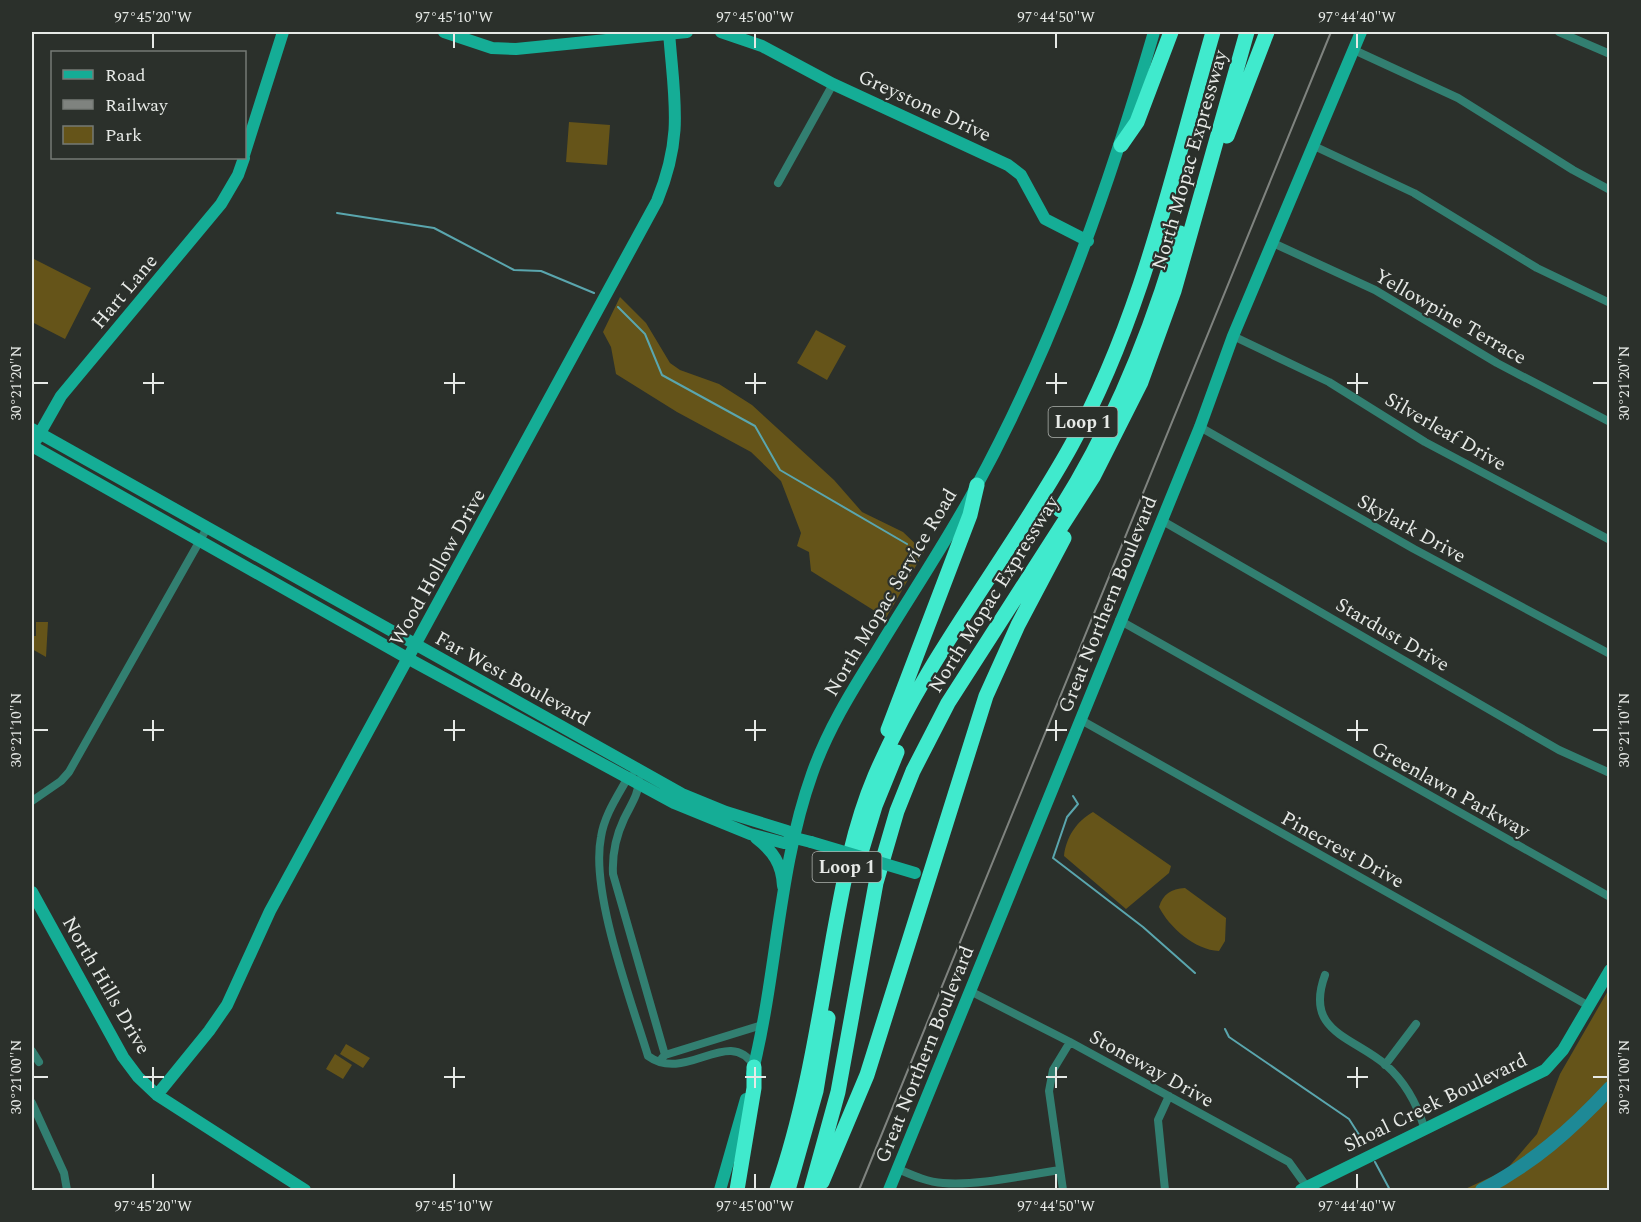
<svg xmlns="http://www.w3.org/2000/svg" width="1641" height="1222" viewBox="0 0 1641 1222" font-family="Spectral,serif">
<rect width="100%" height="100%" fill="#2b302b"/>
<!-- green -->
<path fill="#655419" d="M569,122L610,125L607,165L566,162Z
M32,258L91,288L65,339L32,322Z
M620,297L646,323L670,363L680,370L719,384L752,405L834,480L862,512L903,532L924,552L886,618L811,571L809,552L797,546L801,533L781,481L751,452L677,412L616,374L611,347L603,332Z
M816,330L846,346L827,380L797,363Z
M36,622H48L46,657L32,649V636H36Z
M1093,812L1171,866L1169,873L1126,909L1064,856C1066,837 1077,821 1093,812Z
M1185,888L1226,918L1225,941L1219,951C1195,950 1169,927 1159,907C1163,894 1171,889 1185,888Z
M1609,989V1190H1463L1506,1170L1537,1134L1560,1074Z
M346,1044L370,1058L363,1068L340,1054Z
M335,1054L352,1065L343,1079L326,1069Z"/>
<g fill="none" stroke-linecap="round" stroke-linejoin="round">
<!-- stream -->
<path stroke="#5aa6ae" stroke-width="2" d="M337,213L434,228L514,270L541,271L594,293
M618,307L645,334L662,375L755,426L780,470L907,544
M1073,796L1078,804L1067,817L1053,858L1143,927L1195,973
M1225,1029L1229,1037L1349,1119L1363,1141
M1375,1162L1390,1190
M1607,1190L1610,1188"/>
<!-- river -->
<path stroke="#1e8996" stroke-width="14" d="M1482,1190C1532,1164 1571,1130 1610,1088"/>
<!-- street -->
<path stroke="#327f71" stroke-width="8" d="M1559,32L1610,54
M1354,50L1458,98L1573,170L1610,190
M1314,146L1414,193L1537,268L1610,303
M778,183L833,84
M1273,243L1375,290L1497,363L1610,422
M1233,336L1329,382L1425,442L1610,540
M1200,427L1414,549L1610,654
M1161,520L1559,750L1610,773
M1119,620L1610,897
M1081,720L1589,1006
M632,776L627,779C617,797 604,816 601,837C590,892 631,1000 648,1056C686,1084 729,1025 754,1066
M639,780C639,794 630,806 624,819C616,836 612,854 613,874L665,1055
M32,801L61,781L69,772L207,528
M1325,975C1304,1032 1352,1036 1386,1065C1404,1081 1417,1104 1424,1127
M970,991L1070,1042L1289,1162L1307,1187
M32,1051L39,1062
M662,1058L665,1055L762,1025
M1385,1065L1416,1024
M32,1103L64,1173L67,1190
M898,1169C912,1175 927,1182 943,1183C977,1186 1025,1175 1060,1170
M1063,1190L1049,1091L1053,1070L1070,1042
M1165,1190L1158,1120L1169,1096"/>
<!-- secondary -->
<path stroke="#15ad96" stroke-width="12" d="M444,32L492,48L516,49L687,32
M721,32L762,46L833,84L1008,165L1021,175L1045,219L1088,241
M244,155L283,32
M32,429L682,794L726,812L787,831L795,838L811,842
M36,440L61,396L221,204L238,175L244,158
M32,446L409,659L674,803L750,834L784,843L795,838
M756,838C773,851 782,864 783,886
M32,892L123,1057L138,1077L157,1095L305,1190
M752,1074C777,976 778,869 812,774C827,731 851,692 875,654C908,599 944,546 975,489C1054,344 1108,190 1154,32
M157,1095L209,1031L227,1005L270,911L657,201C684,135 674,100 669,32
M720,1190L746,1099
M889,1190L1200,427L1233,336L1361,32
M1301,1190L1545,1070L1563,1050L1610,970"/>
<!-- highway -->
<path stroke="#40eacd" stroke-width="15" d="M1227,136L1267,32
M1121,145L1137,122L1171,32
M1060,510C1114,424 1152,330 1180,233
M888,730L970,515L977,485
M859,859L875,806L897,752
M822,1182L867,1075L986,696L1018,625L1064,538
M737,1190L754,1088V1067
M777,1190C805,1110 818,1024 833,939C843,884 853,828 875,776C925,658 1009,558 1071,446C1142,318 1173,171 1213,32
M788,1190L816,1091L828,1018
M811,1190L838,1092L876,883L897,811L913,771L948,703L1093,477L1141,382L1174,291L1247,32"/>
<!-- rail -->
<path stroke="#7f837f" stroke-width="2" d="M859,1190L1331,32"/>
<!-- secondary-bridge -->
<path stroke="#15ad96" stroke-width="12" d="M811,842L915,873"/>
</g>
<!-- ticks -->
<path fill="none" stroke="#e6e9e6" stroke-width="2" d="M153,33V48M454,33V48M755,33V48M1056,33V48M1357,33V48M153,373V394M454,373V394M755,373V394M1056,373V394M1357,373V394M33,383H48M143,383H164M444,383H465M745,383H766M1046,383H1067M1347,383H1368M1593,383H1608M153,720V741M454,720V741M755,720V741M1056,720V741M1357,720V741M33,730H48M143,730H164M444,730H465M745,730H766M1046,730H1067M1347,730H1368M1593,730H1608M153,1067V1088M454,1067V1088M755,1067V1088M1056,1067V1088M1357,1067V1088M33,1077H48M143,1077H164M444,1077H465M745,1077H766M1046,1077H1067M1347,1077H1368M1593,1077H1608M153,1174V1189M454,1174V1189M755,1174V1189M1056,1174V1189M1357,1174V1189"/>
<g text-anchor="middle" stroke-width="4.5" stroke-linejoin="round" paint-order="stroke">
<!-- shield labels -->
<g fill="#2b302b" stroke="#aeb2ae" stroke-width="1.5">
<rect x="1048.5" y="407" width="69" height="30" rx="4.5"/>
<rect x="812.5" y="852" width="69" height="30" rx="4.5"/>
</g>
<g font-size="18" font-weight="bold" fill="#e6e9e6">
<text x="1083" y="428">Loop 1</text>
<text x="847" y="873">Loop 1</text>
</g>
<!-- street labels -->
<g font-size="20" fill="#e6e9e6" stroke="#2b302b">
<text transform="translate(925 105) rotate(25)" y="7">Greystone Drive</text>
<text transform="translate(1189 160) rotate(-74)" y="7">North Mopac Expressway</text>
<text transform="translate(124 291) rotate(-50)" y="7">Hart Lane</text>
<text transform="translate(1451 316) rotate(30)" y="7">Yellowpine Terrace</text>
<text transform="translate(1446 431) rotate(30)" y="7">Silverleaf Drive</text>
<text transform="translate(1412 528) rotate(29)" y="7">Skylark Drive</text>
<text transform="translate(437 567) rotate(-61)" y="7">Wood Hollow Drive</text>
<text transform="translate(890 592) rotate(-59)" y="7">North Mopac Service Road</text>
<text transform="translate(993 594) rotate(-58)" y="7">North Mopac Expressway</text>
<text transform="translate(1107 604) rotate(-68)" y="7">Great Northern Boulevard</text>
<text transform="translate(1393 634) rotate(30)" y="7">Stardust Drive</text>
<text transform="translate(513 678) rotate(29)" y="7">Far West Boulevard</text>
<text transform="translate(1451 789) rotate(29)" y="7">Greenlawn Parkway</text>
<text transform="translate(1343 849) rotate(29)" y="7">Pinecrest Drive</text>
<text transform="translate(107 985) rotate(60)" y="7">North Hills Drive</text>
<text transform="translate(924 1054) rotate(-68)" y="7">Great Northern Boulevard</text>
<text transform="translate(1152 1068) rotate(29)" y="7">Stoneway Drive</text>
<text transform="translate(1435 1102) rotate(-26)" y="7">Shoal Creek Boulevard</text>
</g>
</g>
<!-- border -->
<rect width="1641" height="1222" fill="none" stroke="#2b302b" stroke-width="66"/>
<!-- legend -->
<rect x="51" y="51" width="195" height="108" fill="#2b302b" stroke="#767a76" stroke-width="1.5"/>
<rect x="63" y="70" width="30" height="9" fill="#15ad96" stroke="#767a76" stroke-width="1.5"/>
<text x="105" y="81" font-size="18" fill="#e6e9e6">Road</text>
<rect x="63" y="100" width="30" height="9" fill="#7f837f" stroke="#767a76" stroke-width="1.5"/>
<text x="105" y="111" font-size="18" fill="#e6e9e6">Railway</text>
<rect x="63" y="126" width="30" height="18" fill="#655419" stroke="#767a76" stroke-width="1.5"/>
<text x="105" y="141" font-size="18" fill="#e6e9e6">Park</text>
<rect x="33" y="33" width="1575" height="1156" fill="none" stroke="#e6e9e6" stroke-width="2"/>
<g font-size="15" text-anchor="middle" fill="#e6e9e6">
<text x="153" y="22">97°45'20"W</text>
<text x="454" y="22">97°45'10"W</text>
<text x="755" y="22">97°45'00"W</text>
<text x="1056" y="22">97°44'50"W</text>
<text x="1357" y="22">97°44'40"W</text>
<text transform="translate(16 383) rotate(-90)" y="5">30°21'20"N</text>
<text transform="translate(1624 383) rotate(-90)" y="5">30°21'20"N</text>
<text transform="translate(16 730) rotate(-90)" y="5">30°21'10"N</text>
<text transform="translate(1624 730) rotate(-90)" y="5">30°21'10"N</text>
<text transform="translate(16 1077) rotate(-90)" y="5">30°21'00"N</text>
<text transform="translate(1624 1077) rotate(-90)" y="5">30°21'00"N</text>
<text x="153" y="1211">97°45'20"W</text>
<text x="454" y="1211">97°45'10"W</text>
<text x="755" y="1211">97°45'00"W</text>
<text x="1056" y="1211">97°44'50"W</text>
<text x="1357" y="1211">97°44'40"W</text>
</g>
</svg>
